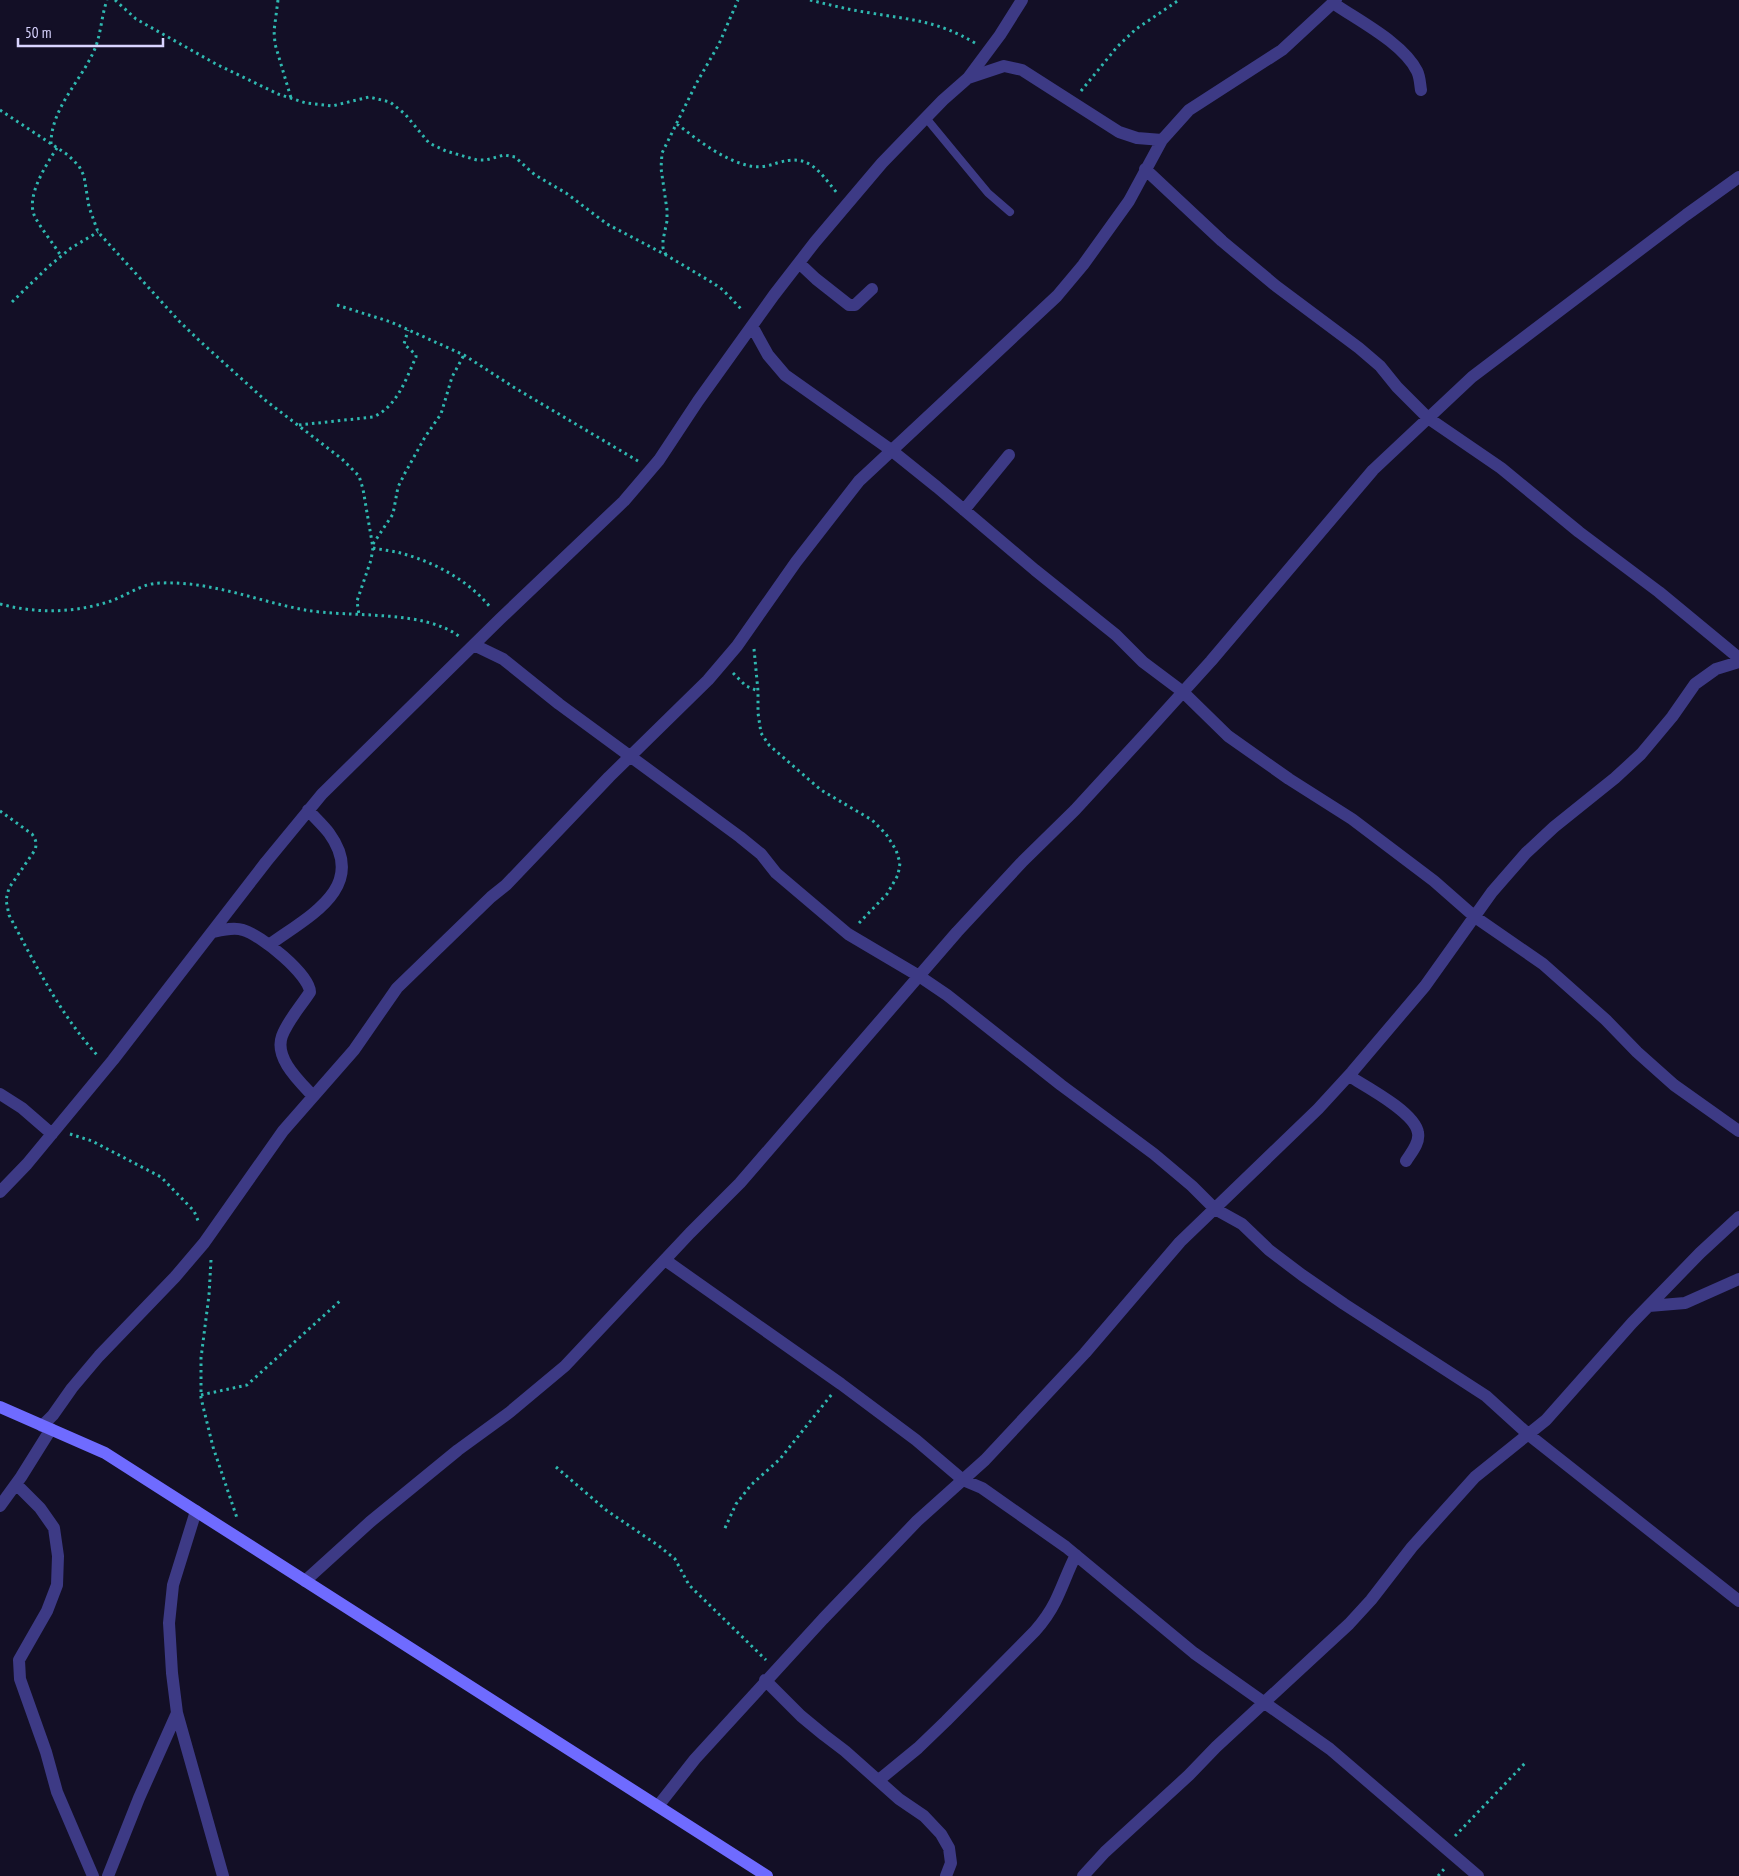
<svg xmlns="http://www.w3.org/2000/svg" width="1739" height="1876" viewBox="0 0 1739 1876" font-family="'PT Sans Narrow',sans-serif">
<rect width="100%" height="100%" fill="#130f26"/>
<g fill="none" stroke-linecap="round" stroke-linejoin="round">
<!-- path -->
<path stroke="#2fb8b0" stroke-width="3" stroke-dasharray="2.5 4" stroke-linecap="butt" d="M115,0L136,19L216,64L278,94L306,103L332,106L369,97L390,102L405,114L429,143L446,151L477,160H486L504,155L515,157L535,175L566,193L607,224L666,255L713,283L723,290L743,311
M278,0L274,31L275,44L291,98
M810,0C830,5 850,10 871,13C912,20 938,21 975,43
M1081,91L1117,47L1136,29L1179,0
M0,110L68,155L79,166L84,176L89,207L98,232L179,321L202,343L265,400L342,459L359,476L363,489L373,548L371,560L357,601L359,615
M677,124C699,141 723,160 750,166C759,168 769,166 777,163C809,153 818,170 837,193
M51,144C51,109 79,83 93,53C101,37 101,17 107,0
M57,148C46,165 25,197 35,217C42,230 53,243 61,256
M666,255L663,248V240L667,221V210L661,168L662,153L696,84L719,44L738,0
M12,302L48,267L71,248L98,232
M337,305L391,322L464,355L515,388L638,461
M299,425L373,417C397,407 406,379 416,357V355L404,344L408,330
M373,544L393,514L398,487L405,473L425,437L441,414L452,377L464,355
M373,548C383,550 394,551 404,554C436,563 469,581 490,607
M0,604C38,614 74,613 111,601C128,595 142,583 161,583C211,581 257,601 305,610C351,618 424,609 460,637
M754,649L758,691V713L761,733L769,745L821,790L872,820L886,834L896,850L900,863L898,875L887,894L859,923
M733,673L746,686L758,691
M0,811L32,834C36,840 37,843 35,850L9,888L6,900L9,915C35,964 60,1014 97,1055
M70,1134L92,1141L161,1177L194,1211L199,1223
M211,1260L209,1295L201,1358V1398L213,1447L237,1518
M201,1395L247,1385L341,1300
M556,1467L606,1510L659,1546L675,1559L689,1585L766,1660
M725,1528L736,1504L751,1485L780,1459L832,1394
M1455,1836L1527,1761
M1438,1876L1445,1868"/>
<!-- lane -->
<path stroke="#3d3a85" stroke-width="8" d="M926,118L988,193L1010,212"/>
<!-- street -->
<path stroke="#3d3a85" stroke-width="12" d="M1333,3C1359,21 1403,43 1417,71C1420,77 1420,84 1421,90
M968,78L1000,35L1022,0
M1145,169L1222,241L1276,286L1359,348L1380,366L1397,387L1428,418L1501,468L1579,532L1659,592L1739,658
M799,263L816,279L849,305H855L872,289
M752,326L768,355L785,375L891,450L937,487L1035,570L1116,635L1143,662L1183,692L1228,736L1289,779L1352,819L1434,881L1475,917L1543,964L1606,1020L1637,1052L1674,1085L1739,1131
M964,510L1009,455
M474,645L503,659L559,704L740,837L761,854L776,873L848,934L919,976L947,995L1061,1085L1154,1154L1192,1186L1215,1209L1242,1224L1269,1250L1302,1275L1344,1304L1486,1396L1529,1435L1739,1601
M213,932C222,930 234,927 243,930C261,935 309,974 310,992C301,1006 288,1020 282,1036C274,1058 299,1081 313,1096
M269,945C307,917 369,888 329,833C323,825 315,818 308,810
M1349,1076C1365,1086 1416,1113 1418,1133C1420,1143 1411,1153 1406,1161
M0,1094L22,1108L52,1134
M0,1192L27,1164L113,1060L266,862L322,794L500,619L624,501L659,460L698,401L774,295L815,242L882,163L943,100L968,78L1004,66L1022,70L1119,132L1137,138L1162,140
M665,1260L841,1384L916,1440L963,1480L982,1488L1066,1547L1194,1653L1330,1749L1478,1876
M1649,1306L1685,1303L1739,1279
M42,1426L53,1415L72,1388L99,1356L175,1277L204,1243L283,1131L354,1050L397,988L491,897L506,885L609,777L708,680L737,646L796,562L859,481L1057,296L1083,265L1129,201L1162,140L1189,110L1282,50L1336,0
M16,1484L40,1508L54,1528L58,1556L57,1585L47,1611L19,1660L20,1679L46,1752L57,1792L93,1876
M0,1506L21,1477L51,1429
M196,1511L173,1585L169,1623L172,1673L177,1713L223,1876
M305,1581L370,1522L458,1450L510,1412L565,1366L690,1233L740,1183L957,932L1023,861L1075,810L1144,735L1211,661L1373,470L1472,377L1686,215L1739,177
M765,1680L801,1716L824,1735L845,1751L899,1799L924,1816L941,1834L949,1848L951,1863L946,1876
M879,1780L918,1748L946,1721L1035,1631C1043,1622 1050,1612 1055,1602C1063,1586 1068,1570 1076,1555
M658,1806L695,1759L823,1619L917,1521L985,1460L1085,1353L1180,1242L1318,1109L1352,1072L1425,986L1492,892L1526,853L1554,827L1615,778L1641,754L1672,717L1695,684L1716,669L1739,662
M108,1876L139,1798L177,1713
M1083,1876L1105,1852L1189,1775L1216,1747L1349,1624L1371,1600L1412,1547L1475,1477L1546,1420L1632,1323L1700,1253L1739,1217"/>
<!-- secondary -->
<path stroke="#6f6bff" stroke-width="12" d="M0,1407L105,1453L767,1876"/>
</g>
<!-- scale -->
<path d="M18 38v8h145v-8" fill="none" stroke="#d9d4ff" stroke-width="2.5"/>
<text x="25" y="38" font-size="15" fill="#d9d4ff" stroke="#130f26" stroke-width="4" paint-order="stroke">50 m</text>
</svg>
